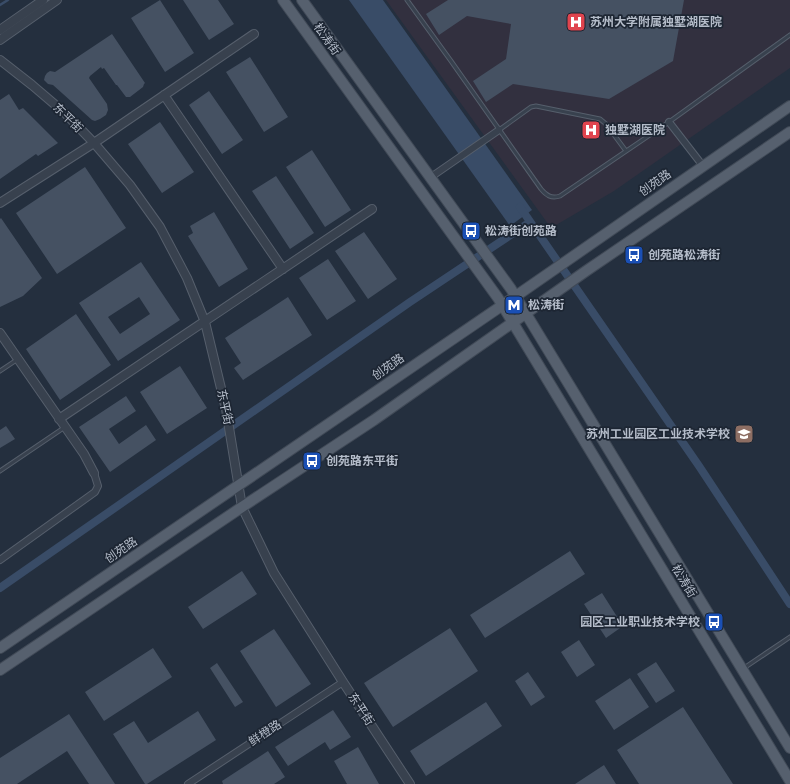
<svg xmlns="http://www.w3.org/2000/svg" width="790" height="784" viewBox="0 0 790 784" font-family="'DejaVu Sans','Noto Sans SC',sans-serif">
<rect width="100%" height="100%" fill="#242f3e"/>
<!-- medical -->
<path fill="#32303f" d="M386,0H790V68L614,191L551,228Z"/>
<!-- water -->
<path fill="#394c67" d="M349,0H383L532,210L510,226Z"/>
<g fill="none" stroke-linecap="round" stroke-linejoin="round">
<!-- stream -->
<path stroke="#394c67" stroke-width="2.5" d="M0,5L8,0"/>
<!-- canal -->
<path stroke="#394c67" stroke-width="8" d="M520,207L699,466L790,604
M0,588L410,302L530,222"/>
</g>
<!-- building -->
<path fill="#455162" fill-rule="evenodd" d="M160,0L194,53L165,72L131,18Z
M183,0H218L234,24L209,40Z
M448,0H684L673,61L609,99L513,84L486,102L473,81L506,59L511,24L467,16L439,35L426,14Z
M112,34L145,83L144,84L143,87L130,97H126L117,85H116L104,68L102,69L101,67L90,76L89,78L107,104L108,110L106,115L100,119L95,121L92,120L53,85L48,84L44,80L45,76L47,73L50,71L55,72Z
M250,57L288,117L264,132L226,72Z
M209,91L243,140L222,154L189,105Z
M9,94L19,110L23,108L58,143L38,156L36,154L0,179V100Z
M160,122L194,172L162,193L128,144Z
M312,150L351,210L325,227L286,167Z
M85,167L126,228L57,274L16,213Z
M276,176L314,233L290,249L252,191Z
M214,212L248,269L219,287L188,236L193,233L190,226Z
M1,218L42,278L23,296L0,307V219Z
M364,232L397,279L368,299L335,251Z
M328,259L356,301L327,320L299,278Z
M141,262L180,320L118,361L79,303ZM139,297L150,314L120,334L108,317Z
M288,297L312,335L243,380L234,368L241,363L225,338Z
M76,314L111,365L60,400L26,349Z
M180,366L207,408L167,434L140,392Z
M126,396L136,411L109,429L119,444L146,425L156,440L110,472L79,427Z
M6,426L15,439L0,448V430Z
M570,551L585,574L485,638L470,615Z
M242,571L257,594L203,629L188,607Z
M602,593L623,626L606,638L584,604Z
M450,628L478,671L393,727L364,683Z
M274,629L311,684L276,707L240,651Z
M579,640L595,665L577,677L561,652Z
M153,648L172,677L104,721L85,692Z
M656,662L675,691L656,703L637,674Z
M217,663L243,702L235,707L210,668Z
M528,672L545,697L531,706L515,681Z
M630,678L649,707L614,730L595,701Z
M486,702L502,726L426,776L410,751Z
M683,707L733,784H639L617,750Z
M333,710L351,737L330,750L325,742L288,766L275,747Z
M198,711L216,740L147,784H145L113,734L134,721L148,743Z
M69,714L115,784H89L67,751L17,784H0V758Z
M358,747L379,784H347L334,761Z
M268,751L285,777L274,784H223L222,781Z
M604,765L616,784H575Z"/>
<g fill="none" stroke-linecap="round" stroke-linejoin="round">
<defs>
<path id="service" d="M407,0L451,61L541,189C546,195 551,199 560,196L669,122L790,35
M499,130L531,107L536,106L600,119L606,124L626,151
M0,371L18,359
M0,471L65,427
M744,668L790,637"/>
<path id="minor" d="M669,122L703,166
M431,177L499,130
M0,560L95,492L98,486L94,473
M188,784L343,682"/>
<path id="tertiary" d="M0,30L43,0
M0,40L57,0
M0,60L32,85L66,114L94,143L130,185L160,227L187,278L205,322L226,409L242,507L274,573L343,682L410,784
M164,95L283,269
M0,203L94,143L254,34
M0,333L84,454L94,473
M59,419L372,209"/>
<path id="primary" d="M283,0L498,298L790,781
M302,0L511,289L790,748
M0,648L516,296L790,106
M0,670L242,507L374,420L586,271L790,132"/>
</defs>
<!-- service casing -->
<use href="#service" stroke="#565f6c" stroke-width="5"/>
<!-- minor casing -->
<use href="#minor" stroke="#565f6c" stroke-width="8"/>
<!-- tertiary casing -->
<use href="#tertiary" stroke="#565f6c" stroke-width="10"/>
<!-- primary casing -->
<use href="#primary" stroke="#414a57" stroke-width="12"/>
<!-- service -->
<use href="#service" stroke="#38414e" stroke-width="3"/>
<!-- minor -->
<use href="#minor" stroke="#38414e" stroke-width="6"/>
<!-- tertiary -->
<use href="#tertiary" stroke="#38414e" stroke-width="8"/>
<!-- primary -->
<use href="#primary" stroke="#56606e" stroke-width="10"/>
</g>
<!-- icons -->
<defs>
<symbol id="hospital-square" viewBox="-11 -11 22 22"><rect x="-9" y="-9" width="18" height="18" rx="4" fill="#e0444e" stroke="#1d2633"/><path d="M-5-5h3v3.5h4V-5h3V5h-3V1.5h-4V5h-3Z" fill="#fff"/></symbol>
<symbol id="bus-square" viewBox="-11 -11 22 22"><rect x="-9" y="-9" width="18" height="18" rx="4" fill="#1a4fb4" stroke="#1d2633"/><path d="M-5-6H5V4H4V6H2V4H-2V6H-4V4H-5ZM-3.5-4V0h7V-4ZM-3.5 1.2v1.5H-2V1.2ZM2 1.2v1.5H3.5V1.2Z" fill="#fff"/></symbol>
<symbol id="metro-square" viewBox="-11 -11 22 22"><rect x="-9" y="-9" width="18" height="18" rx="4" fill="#1a4fb4" stroke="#1d2633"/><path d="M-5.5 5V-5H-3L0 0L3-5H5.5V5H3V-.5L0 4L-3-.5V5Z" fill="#fff"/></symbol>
<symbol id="school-square" viewBox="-11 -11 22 22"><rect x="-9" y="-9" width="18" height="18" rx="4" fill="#8d6e63" stroke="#1d2633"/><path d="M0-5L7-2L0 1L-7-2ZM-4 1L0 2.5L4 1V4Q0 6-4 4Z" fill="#fff"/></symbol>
</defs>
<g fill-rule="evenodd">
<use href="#hospital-square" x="565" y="11" width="22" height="22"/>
<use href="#hospital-square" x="580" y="119" width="22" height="22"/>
<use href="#bus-square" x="460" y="220" width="22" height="22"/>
<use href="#bus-square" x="623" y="244" width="22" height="22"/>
<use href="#metro-square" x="503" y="294" width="22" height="22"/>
<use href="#school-square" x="733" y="423" width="22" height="22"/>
<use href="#bus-square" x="301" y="450" width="22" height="22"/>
<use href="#bus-square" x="703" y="611" width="22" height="22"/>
</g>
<g text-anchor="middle" stroke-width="3.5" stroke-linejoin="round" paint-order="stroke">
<!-- poi labels -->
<g font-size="12" font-weight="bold" fill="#b4bcc9" stroke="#1d2633" text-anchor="start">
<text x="590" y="26">苏州大学附属独墅湖医院</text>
<text x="605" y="134">独墅湖医院</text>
<text x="485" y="235">松涛街创苑路</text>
<text x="648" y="259">创苑路松涛街</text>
<text x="528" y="309">松涛街</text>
<text x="730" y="438" text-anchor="end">苏州工业园区工业技术学校</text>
<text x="326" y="465">创苑路东平街</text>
<text x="700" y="626" text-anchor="end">园区工业职业技术学校</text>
</g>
<!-- street labels -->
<g font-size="12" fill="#b4bcc9" stroke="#1d2633">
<text transform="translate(327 39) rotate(54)" y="4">松涛街</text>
<text transform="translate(68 118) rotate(44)" y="4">东平街</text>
<text transform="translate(655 183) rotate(-35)" y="4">创苑路</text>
<text transform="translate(388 367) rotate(-35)" y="4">创苑路</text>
<text transform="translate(225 407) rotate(78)" y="4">东平街</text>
<text transform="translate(121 550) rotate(-34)" y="4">创苑路</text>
<text transform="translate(684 581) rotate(59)" y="4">松涛街</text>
<text transform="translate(361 709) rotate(57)" y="4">东平街</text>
<text transform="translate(265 733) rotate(-33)" y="4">鲜橙路</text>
</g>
</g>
</svg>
